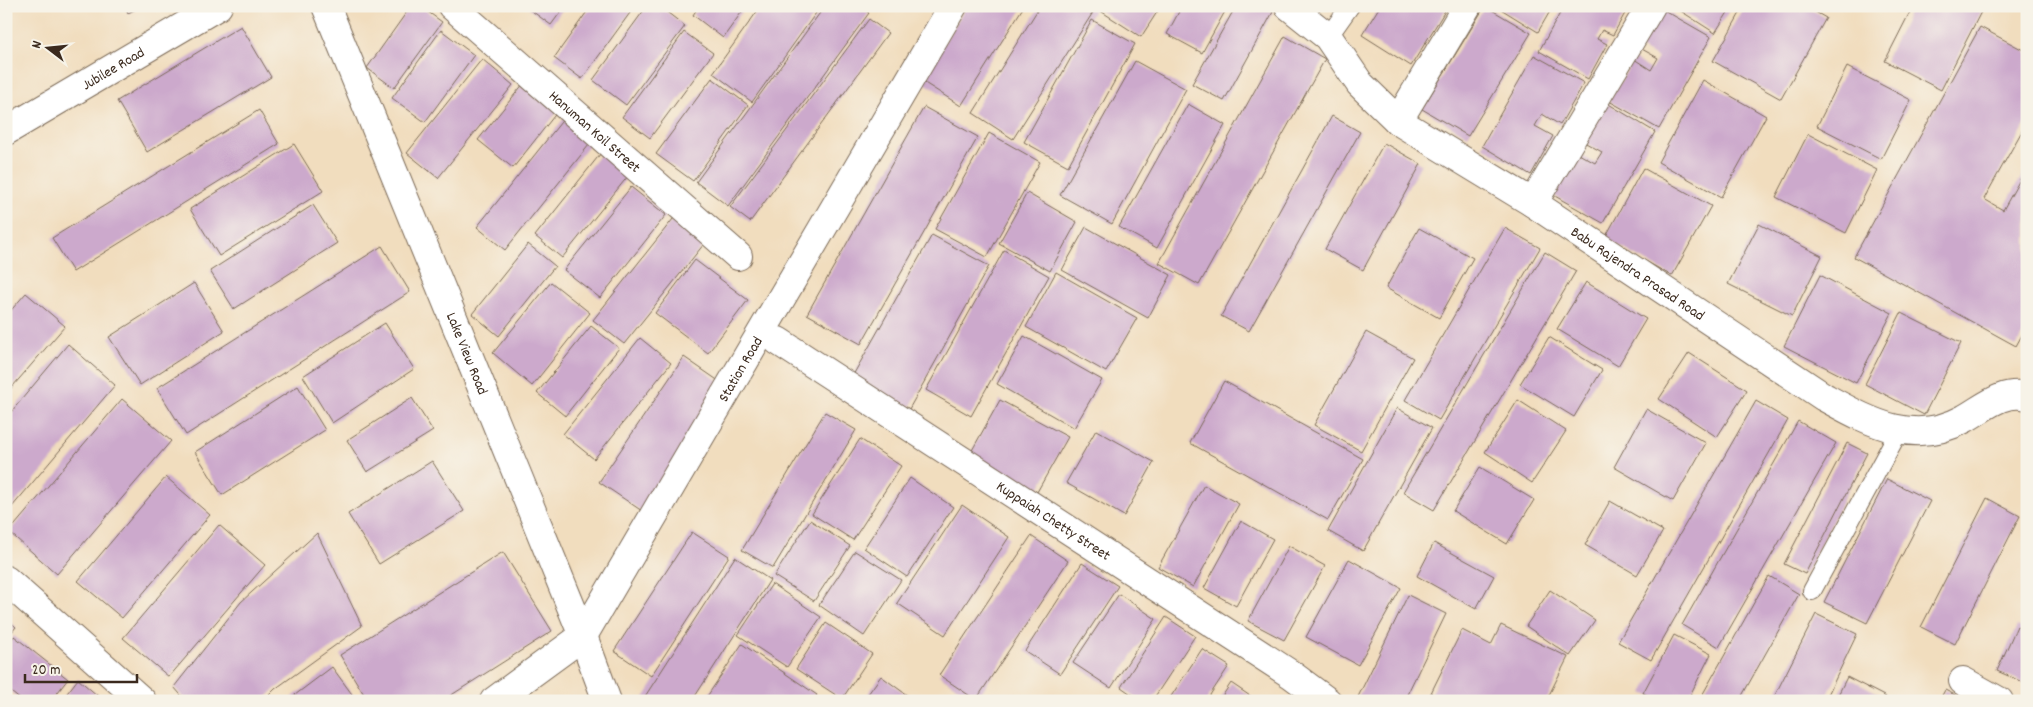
<svg xmlns="http://www.w3.org/2000/svg" width="2033" height="707" viewBox="0 0 2033 707" font-family="Dekko,sans-serif">
<rect width="100%" height="100%" fill="#f7f3e8"/>
<filter id="ink" filterUnits="userSpaceOnUse"><feTurbulence type="fractalNoise" baseFrequency=".02" numOctaves="2"/><feDisplacementMap in="SourceGraphic" scale="10" xChannelSelector="R" yChannelSelector="G"/><feConvolveMatrix kernelMatrix="1 2 1 2 8 2 1 2 1" color-interpolation-filters="sRGB"/></filter>
<filter id="wash" filterUnits="userSpaceOnUse"><feTurbulence type="fractalNoise" baseFrequency=".0096" numOctaves="4" result="noise"/><feDisplacementMap in="SourceGraphic" scale="20" xChannelSelector="R" yChannelSelector="G"/><feGaussianBlur stdDeviation="1.12" result="paint"/><feColorMatrix in="noise" values="0 0 0 0 0 0 0 0 0 0 0 0 0 0 0 0 0 1.4 0 .05"/><feComposite in="paint" operator="in"/></filter>
<g filter="url(#wash)">
<rect width="100%" height="100%" fill="#f1ddbe"/>
<g id="blocks">
<!-- building -->
<path fill="#cca9cc" d="M125,6H142L128,13Z
M411,6H420L442,22L394,88L367,68Z
M531,6H565L551,25L529,9Z
M591,6H635L582,79L554,58Z
M647,6H659L685,26L626,105L593,80Z
M699,6H746L723,38L693,15Z
M761,6H821L752,102L713,73Z
M825,6H860L869,13L728,206L696,182Z
M967,6H1024L961,106L920,80Z
M1040,6H1097L1013,139L973,113Z
M1101,6H1161L1141,37L1099,10Z
M1182,6H1228L1202,53L1167,34Z
M1236,6H1263L1273,12L1224,101L1192,84Z
M1380,6H1448L1411,66L1362,35Z
M1485,6L1531,33L1468,136L1422,109Z
M1496,6H1553L1538,32Z
M1564,6H1629L1613,35L1602,30L1597,39L1607,44L1588,79L1539,51Z
M1673,6H1732L1715,33Z
M1744,6H1805L1826,18L1781,99L1713,61Z
M1913,6H1984L1941,90L1885,61Z
M1662,9L1711,37L1659,129L1609,101L1634,59L1651,70L1658,58L1640,48Z
M869,19L888,33L750,222L730,207Z
M1092,20L1135,44L1068,166L1024,142Z
M241,26L271,77L147,152L117,101Z
M1980,27L2027,52V122L1984,199L2003,210L2027,167V326L2016,346L1854,257Z
M441,30L474,55L425,122L392,98Z
M684,32L713,53L650,138L622,117Z
M1285,36L1325,59L1199,285L1159,263Z
M1534,55L1584,83L1560,125L1542,114L1535,126L1553,136L1531,175L1482,146Z
M482,59L513,85L438,178L407,153Z
M1135,61L1186,89L1112,224L1060,195Z
M1847,67L1911,100L1881,159L1817,126Z
M712,78L748,105L693,181L656,154Z
M1703,80L1766,116L1721,197L1658,162Z
M524,83L558,111L513,168L478,140Z
M1607,103L1655,132L1603,223L1553,195L1577,153L1595,163L1602,152L1584,142Z
M1188,104L1225,125L1157,248L1119,227Z
M924,107L978,137L861,344L807,314Z
M259,110L279,144L73,272L52,238Z
M569,112L597,135L505,250L477,227Z
M1332,116L1360,132L1249,331L1221,316Z
M989,133L1040,162L987,257L935,229Z
M1808,134L1877,170L1846,233L1776,197Z
M609,143L637,165L562,258L535,236Z
M1384,143L1421,164L1363,270L1325,249Z
M294,144L323,191L219,256L190,209Z
M1643,168L1711,206L1672,276L1605,238Z
M631,187L666,215L600,298L564,270Z
M1027,193L1077,222L1050,271L999,243Z
M313,205L337,243L234,309L210,271Z
M677,214L708,239L624,344L593,320Z
M1759,224L1822,256L1792,316L1728,284Z
M1086,227L1171,275L1148,318L1062,270Z
M1419,228L1473,258L1439,318L1386,288Z
M1505,228L1540,248L1439,420L1405,400Z
M932,235L989,266L909,409L852,377Z
M528,244L555,266L499,336L472,314Z
M382,246L410,292L186,435L157,388Z
M1004,250L1049,276L971,416L926,390Z
M1545,252L1576,271L1434,510L1403,492Z
M695,260L748,300L708,353L655,313Z
M1056,272L1137,318L1106,372L1026,327Z
M1820,275L1892,313L1856,383L1784,346Z
M551,282L590,313L532,386L493,353Z
M1586,282L1646,319L1618,366L1557,329Z
M194,283L224,331L140,385L109,337Z
M26,293L65,326L6,394V316Z
M1901,313L1961,343L1924,415L1865,384Z
M385,323L414,369L332,423L303,376Z
M591,326L619,348L565,416L537,393Z
M1366,332L1413,358L1361,451L1314,425Z
M1024,336L1102,380L1074,428L997,384Z
M1549,337L1602,370L1574,417L1520,384Z
M640,338L671,363L594,459L563,434Z
M68,344L115,385L6,514V418Z
M1689,353L1747,390L1717,437L1659,399Z
M684,357L726,386L642,511L599,482Z
M1224,381L1363,459L1328,520L1190,443Z
M298,386L325,430L222,495L195,452Z
M412,398L433,431L367,472L347,440Z
M122,399L171,441L57,574L9,532Z
M1000,400L1068,437L1037,492L970,454Z
M1518,400L1566,431L1532,483L1485,452Z
M1756,401L1788,420L1651,660L1618,642Z
M1397,408L1432,428L1363,551L1328,531Z
M1646,409L1706,443L1673,501L1614,467Z
M825,412L856,430L773,568L742,550Z
M1798,421L1836,443L1719,647L1682,625Z
M1096,430L1154,462L1124,516L1066,483Z
M860,439L901,466L853,540L812,514Z
M1847,443L1867,453L1805,574L1784,564Z
M432,461L464,511L379,564L348,514Z
M1480,467L1534,500L1507,544L1453,511Z
M166,477L210,515L122,618L78,581Z
M910,478L953,507L907,577L864,548Z
M1887,479L1930,501L1867,623L1824,602Z
M1204,485L1239,504L1193,587L1158,567Z
M1987,498L2020,516L1955,644L1921,627Z
M1610,501L1663,531L1637,575L1585,545Z
M962,505L1009,537L945,635L897,603Z
M810,520L850,546L814,601L774,576Z
M1241,521L1273,539L1236,606L1204,588Z
M219,525L265,565L169,677L123,638Z
M692,532L729,556L651,676L614,651Z
M317,533L362,626L275,689L263,701H186L174,687L241,602Z
M1031,536L1068,561L976,700L939,675Z
M1434,543L1494,576L1476,609L1417,576Z
M1289,546L1325,566L1284,640L1248,621Z
M855,551L901,580L864,636L819,605Z
M503,552L552,631L442,701H368L340,655Z
M735,557L770,580L692,701H642Z
M1349,559L1401,588L1358,665L1306,637Z
M1082,563L1118,586L1060,674L1025,651Z
M1769,576L1799,594L1739,701H1703L1700,699Z
M772,584L821,617L787,667L738,635Z
M1550,590L1595,620L1570,656L1526,626Z
M1119,594L1156,619L1111,688L1073,663Z
M1408,595L1446,614L1404,701H1356Z
M1816,614L1857,634L1825,701H1781L1774,697Z
M1166,617L1195,636L1152,701H1141L1121,687Z
M6,618L16,627L6,639Z
M826,623L872,654L842,699L796,669Z
M1501,625L1568,657L1546,701H1427L1462,630L1491,645Z
M2017,626L2027,630V684L1997,671Z
M1674,635L1711,654L1687,701H1659L1643,693Z
M14,636L68,679L51,701H22L6,688V647Z
M742,644L817,695L813,701H704Z
M1202,649L1229,666L1206,701H1168Z
M332,667L357,701H287Z
M881,676L915,701H863Z
M1847,677L1886,697L1884,701H1835Z
M78,679L104,701H61Z
M1231,683L1256,700L1255,701H1219Z
M1945,690L1967,701H1939Z"/>
</g>
</g>
<g filter="url(#ink)">
<use href="#blocks" fill-opacity="0" stroke="#7b6956" stroke-width="1"/>
<g fill="none" stroke-linecap="round" stroke-linejoin="round">
<defs>
<path id="lane" d="M1328,37L1350,6
M1812,591L1899,431"/>
<g id="street">
<path id="s1" d="M452,6L738,256"/>
<path id="s2" d="M1289,6L1328,37L1360,84L1398,121L1533,203L1824,397C1870,422 1913,447 1964,419C1984,408 2002,390 2027,396"/>
<path d="M1398,121L1467,6"/>
<path id="s3" d="M6,131L218,6"/>
<path d="M1533,203L1651,6"/>
<path id="s4" d="M778,341L1292,675L1327,701"/>
<path d="M6,580L142,701"/>
<path d="M1963,681L1999,701"/>
<path id="s5" d="M494,701L583,636L953,6"/>
</g>
<g id="secondary">
<path id="s6" d="M326,6L583,636L607,701"/>
</g>
</defs>
<!-- lane casing -->
<use href="#lane" stroke="#7b6956" stroke-width="20"/>
<!-- street casing -->
<use href="#street" stroke="#7b6956" stroke-width="30"/>
<!-- secondary casing -->
<use href="#secondary" stroke="#7b6956" stroke-width="30"/>
<!-- lane -->
<use href="#lane" stroke="#fff" stroke-width="18"/>
<!-- street -->
<use href="#street" stroke="#fff" stroke-width="28"/>
<!-- secondary -->
<use href="#secondary" stroke="#fff" stroke-width="28"/>
</g>
</g>
<g text-anchor="middle" stroke-width="5" stroke-linejoin="round" paint-order="stroke">
<!-- street labels -->
<g font-size="15" fill="#3b2a1e" stroke="#f7f3e8">
<text dy="5" stroke="none"><textPath href="#s3" startOffset="124">Jubilee Road</textPath></text>
<text dy="5" stroke="none"><textPath href="#s1" startOffset="190">Hanuman Koil Street</textPath></text>
<text dy="5" stroke="none"><textPath href="#s2" startOffset="444">Babu Rajendra Prasad Road</textPath></text>
<text dy="5" stroke="none"><textPath href="#s6" startOffset="375">Lake View Road</textPath></text>
<text dy="5" stroke="none"><textPath href="#s5" startOffset="420">Station Road</textPath></text>
<text dy="5" stroke="none"><textPath href="#s4" startOffset="329">Kuppaiah Chetty Street</textPath></text>
</g>
</g>
<!-- margin -->
<rect width="2033" height="707" fill="none" stroke="#f7f3e8" stroke-width="25"/>
<!-- north arrow -->
<g transform="translate(48 48) rotate(286)" stroke="#f7f3e8" stroke-width="4" paint-order="stroke">
<path d="M0-4L9 19L0 12L-9 19Z" fill="#3b2a1e"/>
<text y="-8" font-size="14" font-weight="bold" text-anchor="middle" fill="#3b2a1e">N</text>
</g>
<!-- scale -->
<path d="M25 674v8h112v-8" fill="none" stroke="#3b2a1e" stroke-width="2.5"/>
<text x="32" y="674" font-size="15" fill="#3b2a1e" stroke="#f7f3e8" stroke-width="4" paint-order="stroke">20 m</text>
</svg>
